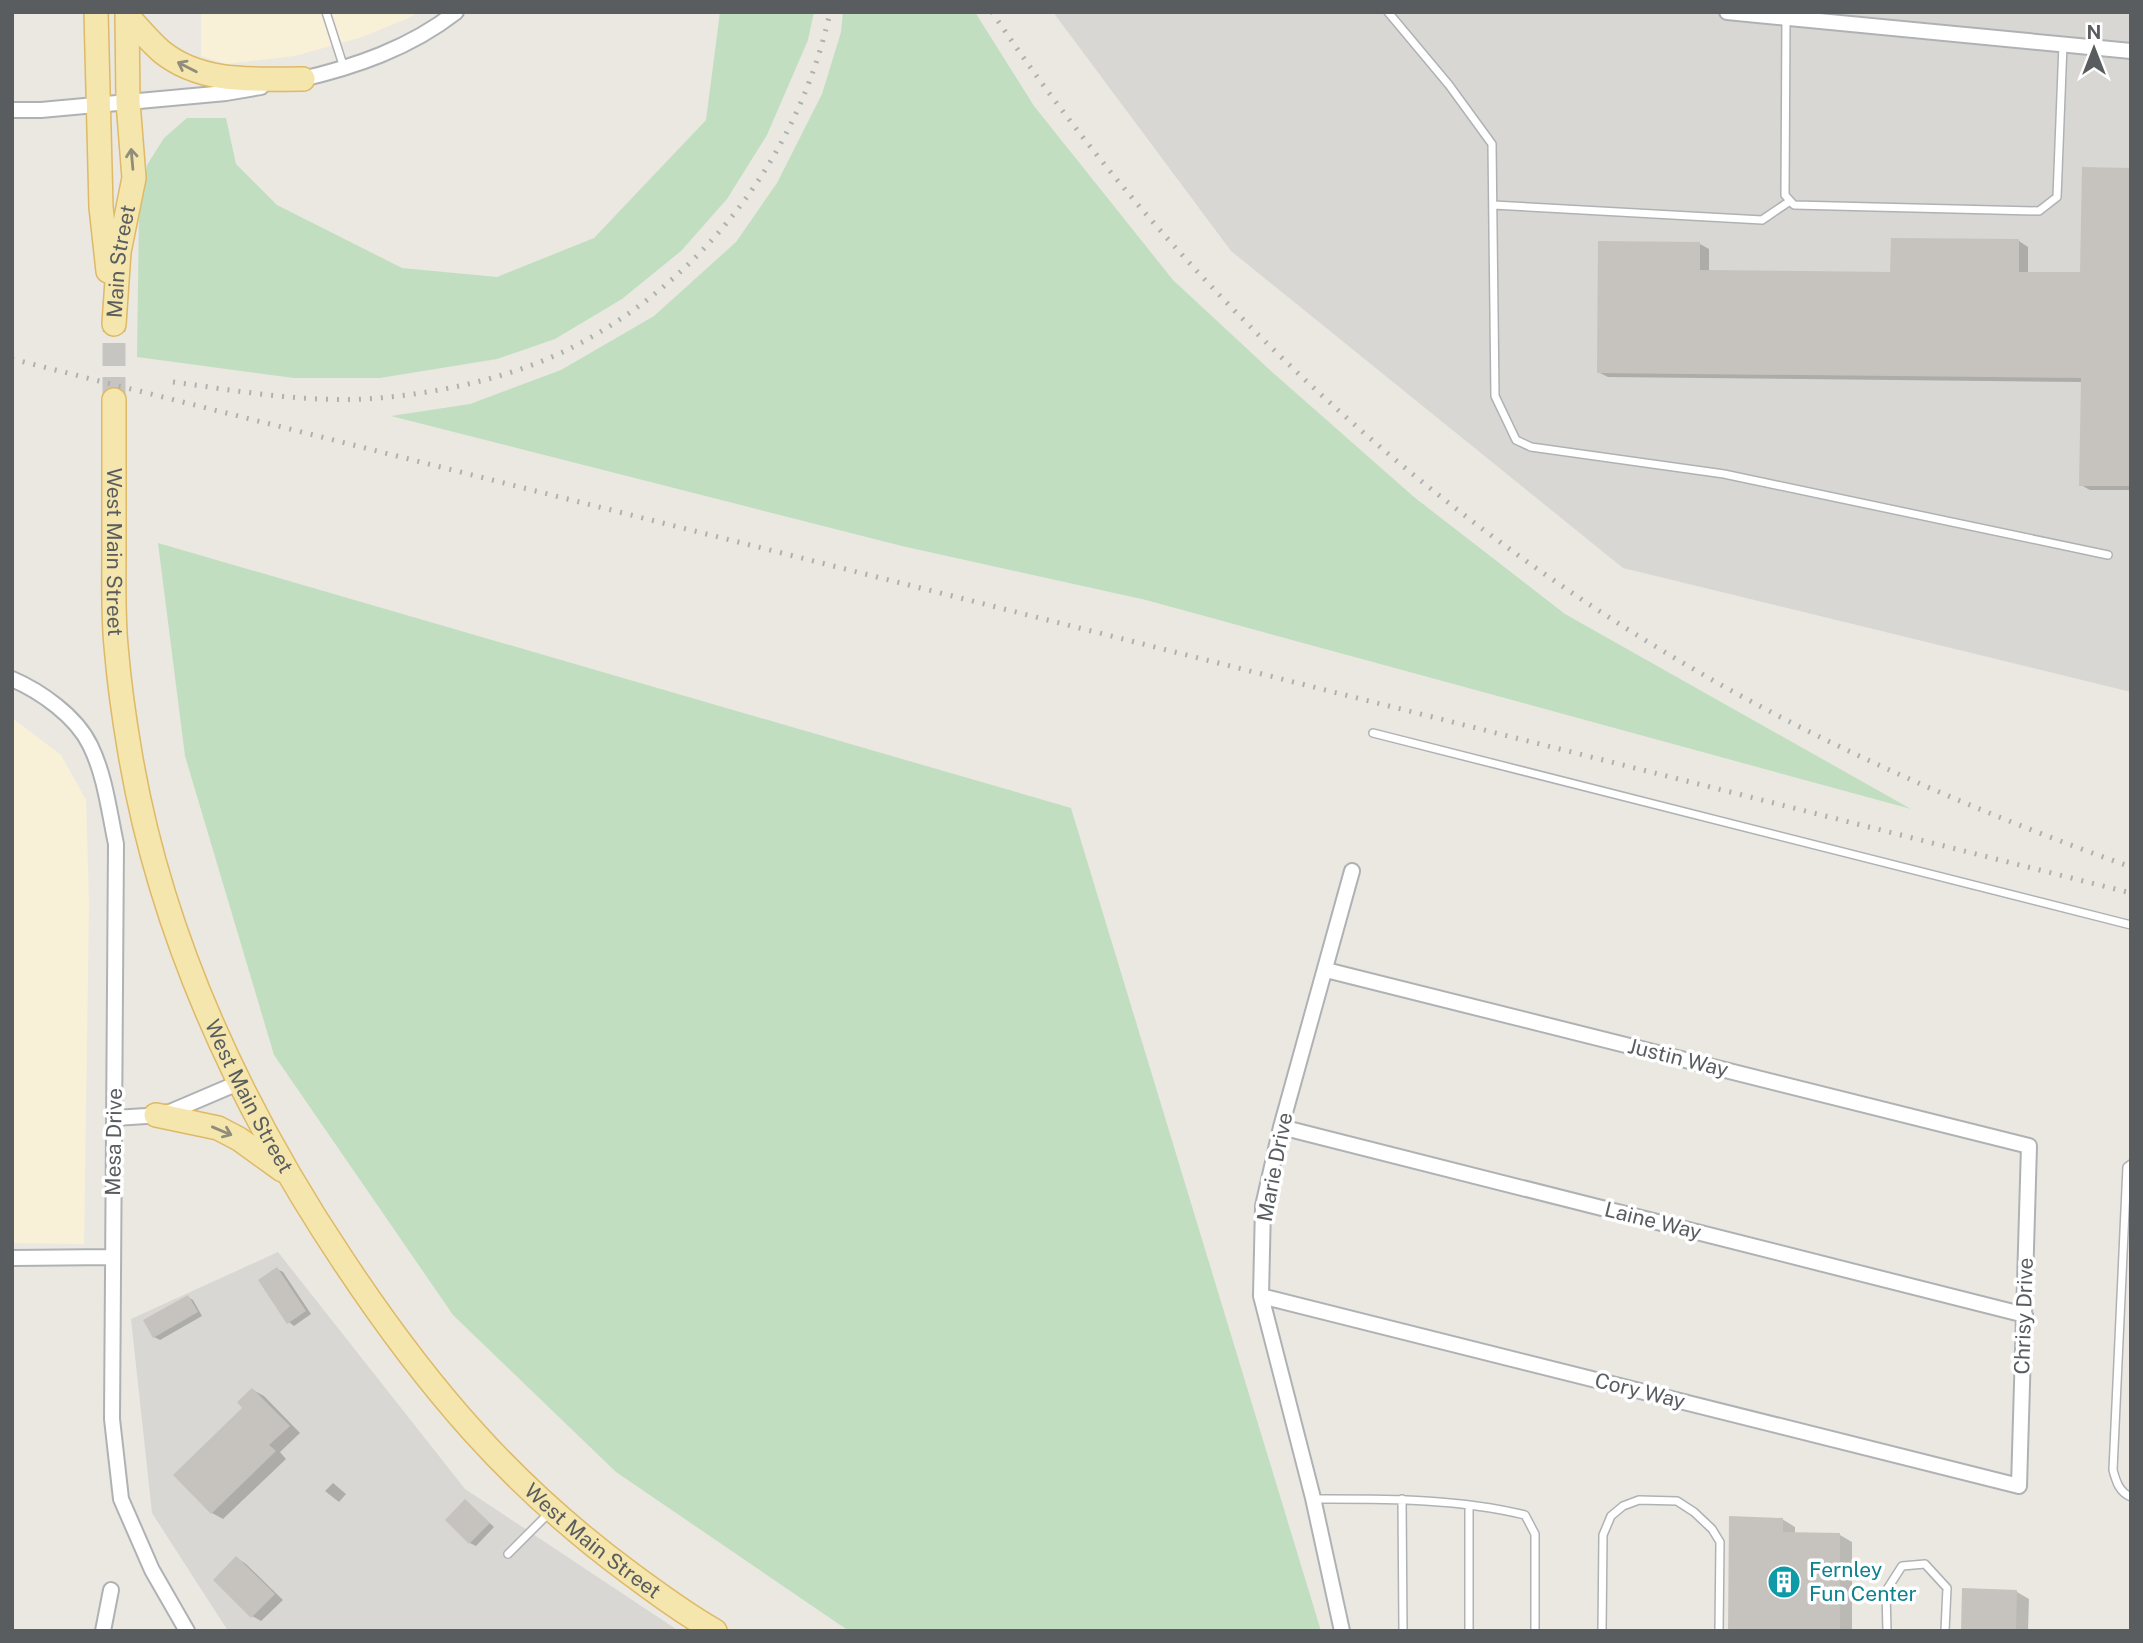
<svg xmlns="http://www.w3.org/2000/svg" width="2143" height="1643" viewBox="0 0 2143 1643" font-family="'Public Sans',sans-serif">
<rect width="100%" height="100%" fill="#eae8e1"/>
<!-- commercial -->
<path fill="#f9f0d8" d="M201,12H417L411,17L362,37L295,56L226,64L201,56Z
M12,718L61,755L86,800L89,903L84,1244L12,1243Z"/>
<!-- industrial -->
<path fill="#d9d7d3" d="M1053,12H2131V692L1623,568L1231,251Z
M278,1252L465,1489L679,1631H228L152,1513L131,1319Z"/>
<!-- green -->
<path fill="#c1dfc0" d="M720,12H814L808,40L767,135L727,199L681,251L622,299L555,339L497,359L380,378H294L137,357L139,212L147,165L164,138L187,118H226L236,164L277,205L402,268L497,277L594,238L706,120Z
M843,12H975L1034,106L1173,280L1271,371L1414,497L1565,614L1911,809L1146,600L902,546L391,416L470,404L561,370L654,316L736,242L777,183L822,94L841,32Z
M158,543L1071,808L1321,1631H849L616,1472L453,1315L274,1055L185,756Z"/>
<!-- shadow -->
<path fill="#0003" d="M2131,169V490H2090L2081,485L2082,382L1608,377L1598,372L1700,244L1709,249V272L1892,274L2019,241L2028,247V273L2082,274Z
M277,1269L283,1272L311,1314L294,1326L289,1322Z
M188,1297L193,1300L202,1316L160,1340L154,1337Z
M253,1390L264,1396L300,1433L280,1452L286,1459L223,1519L212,1513L245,1408Z
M333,1483L346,1494L339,1502L325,1491Z
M466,1501L494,1527L476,1546L470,1543Z
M1782,1519L1795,1527V1534L1840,1535L1852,1542V1631H1730Z
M237,1558L246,1564L283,1600L261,1621L252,1616Z
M2017,1592L2029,1599L2028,1631H1963Z"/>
<!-- building -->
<path fill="#c6c3be" d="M2082,167L2131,168V486H2079L2081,378L1597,373L1598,241L1700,242V270L1890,272L1891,238L2019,239V272H2080Z
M277,1267L306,1311L287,1324L258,1280Z
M188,1295L198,1312L153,1338L143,1320Z
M252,1388L290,1426L269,1445L276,1451L211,1514L173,1475L242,1408L237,1402Z
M465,1499L490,1523L469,1544L445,1520Z
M1729,1516L1783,1518V1532L1840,1533V1631H1728Z
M236,1556L275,1594L251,1618L213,1580Z
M1962,1588L2017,1590L2016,1631H1961Z"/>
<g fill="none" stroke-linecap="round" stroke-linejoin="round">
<!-- primary-tunnel -->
<path stroke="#c6c5c1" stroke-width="23" stroke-dasharray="23 11" stroke-linecap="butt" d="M114,400V324"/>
<defs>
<path id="service" d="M326,12L344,68
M1388,12L1449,85L1492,144L1495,396L1516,440L1531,447L1724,474L2108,555
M1786,18L1785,195L1794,205L2039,211L2057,197L2063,44
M1493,205L1762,220L1790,201
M1373,733L2131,925
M2131,1164L2127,1167L2113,1470C2116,1481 2119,1492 2131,1497
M1314,1499C1384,1499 1456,1498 1525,1515L1535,1534V1631
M1402,1499L1403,1631
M1469,1506V1631
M508,1554L549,1513
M1602,1631L1603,1535L1611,1516L1623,1506L1639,1500L1677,1501L1694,1512L1712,1529L1720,1542L1719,1631
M1887,1631L1886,1591L1902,1566L1925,1564L1947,1588L1945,1631"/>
<path id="minor" d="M1727,12L2131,51
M298,80C355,67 410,48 456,12
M12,110H41L226,93L261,87
M12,679C40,691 76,716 90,745C105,775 109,811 116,844L112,1419L121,1499L152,1570L187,1631
M115,1118L146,1116L170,1112L238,1083
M1281,1127L2025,1315
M12,1258L112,1257
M1261,1296L2019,1486L2029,1146L1326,970
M103,1631L111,1590
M1342,1631L1313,1498L1261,1296L1263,1206L1281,1127L1352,871"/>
<g id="primary">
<path d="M96,12L101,207L108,271"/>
<path d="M128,17C139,28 149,41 162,52C202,84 254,79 303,79"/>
<path id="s1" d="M114,324L119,252L134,178L128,102L127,12"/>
<path id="s2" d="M114,400C114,451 114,501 114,552C114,583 113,615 116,646C119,682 124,718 130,753C161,937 241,1108 344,1262C427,1387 510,1485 631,1574C658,1594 685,1614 715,1631"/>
<path d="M156,1115L218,1128L239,1139L282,1170"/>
</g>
</defs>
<!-- service casing -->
<use href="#service" stroke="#afb2b5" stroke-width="10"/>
<!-- minor casing -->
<use href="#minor" stroke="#afb2b5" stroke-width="18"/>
<!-- primary casing -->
<use href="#primary" stroke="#deb966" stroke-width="26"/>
<!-- service -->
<use href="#service" stroke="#fff" stroke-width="7"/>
<!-- minor -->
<use href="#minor" stroke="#fff" stroke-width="14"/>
<!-- primary -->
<use href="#primary" stroke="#f4e6ad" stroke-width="23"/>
<!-- rail -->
<path stroke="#afb0b0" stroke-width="5" stroke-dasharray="2 9" stroke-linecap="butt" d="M992,12C1193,312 1474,561 1796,725C1904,780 2016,826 2131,867
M12,359L2131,893
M173,382C240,391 310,404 379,398C445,392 514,377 573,347C703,280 799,155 830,12"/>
</g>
<!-- one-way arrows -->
<defs><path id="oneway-shaft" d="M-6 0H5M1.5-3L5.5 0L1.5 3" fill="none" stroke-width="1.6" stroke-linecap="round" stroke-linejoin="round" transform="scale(1.75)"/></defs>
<g stroke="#908d7b">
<use href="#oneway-shaft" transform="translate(187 67) rotate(-153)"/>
<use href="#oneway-shaft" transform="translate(132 159) rotate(-95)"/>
<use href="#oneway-shaft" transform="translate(222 1131) rotate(23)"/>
</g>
<!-- icons -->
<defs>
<symbol id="building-disc" viewBox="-11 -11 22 22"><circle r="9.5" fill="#0f9aa8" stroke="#fff"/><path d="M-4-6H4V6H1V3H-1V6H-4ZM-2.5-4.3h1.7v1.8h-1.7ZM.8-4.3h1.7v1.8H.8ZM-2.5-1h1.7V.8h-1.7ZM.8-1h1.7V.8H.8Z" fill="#fff"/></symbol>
</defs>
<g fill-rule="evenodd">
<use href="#building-disc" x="1765" y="1563" width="38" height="38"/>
</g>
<g text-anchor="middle" stroke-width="7" stroke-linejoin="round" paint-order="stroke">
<!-- street labels -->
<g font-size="21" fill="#5a5d60" stroke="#fff">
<text dy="7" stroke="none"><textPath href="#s1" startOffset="63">Main Street</textPath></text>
<text dy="7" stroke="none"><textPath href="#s2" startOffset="152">West Main Street</textPath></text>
<text transform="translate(1678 1058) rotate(14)" y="7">Justin Way</text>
<text dy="7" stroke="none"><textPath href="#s2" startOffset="719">West Main Street</textPath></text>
<text transform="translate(114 1142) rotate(-89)" y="7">Mesa Drive</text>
<text transform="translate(1275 1167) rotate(-79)" y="7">Marie Drive</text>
<text transform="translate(1653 1221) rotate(14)" y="7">Laine Way</text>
<text transform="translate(2024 1316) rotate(-88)" y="7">Chrisy Drive</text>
<text transform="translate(1640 1391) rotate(14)" y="7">Cory Way</text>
<text dy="7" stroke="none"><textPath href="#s2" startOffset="1286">West Main Street</textPath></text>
</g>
<!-- culture labels -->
<g font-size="21" fill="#0d838f" stroke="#fff" text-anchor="start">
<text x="1809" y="1577">Fernley<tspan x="1809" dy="24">Fun Center</tspan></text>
</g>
</g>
<!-- border -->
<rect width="2143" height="1643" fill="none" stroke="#5a5d60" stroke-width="28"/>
<!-- north arrow -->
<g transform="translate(2094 49)" stroke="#ffffff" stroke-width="5" paint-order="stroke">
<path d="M0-5L12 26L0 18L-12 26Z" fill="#5a5d60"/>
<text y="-10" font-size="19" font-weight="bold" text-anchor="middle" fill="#5a5d60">N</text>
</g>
</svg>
